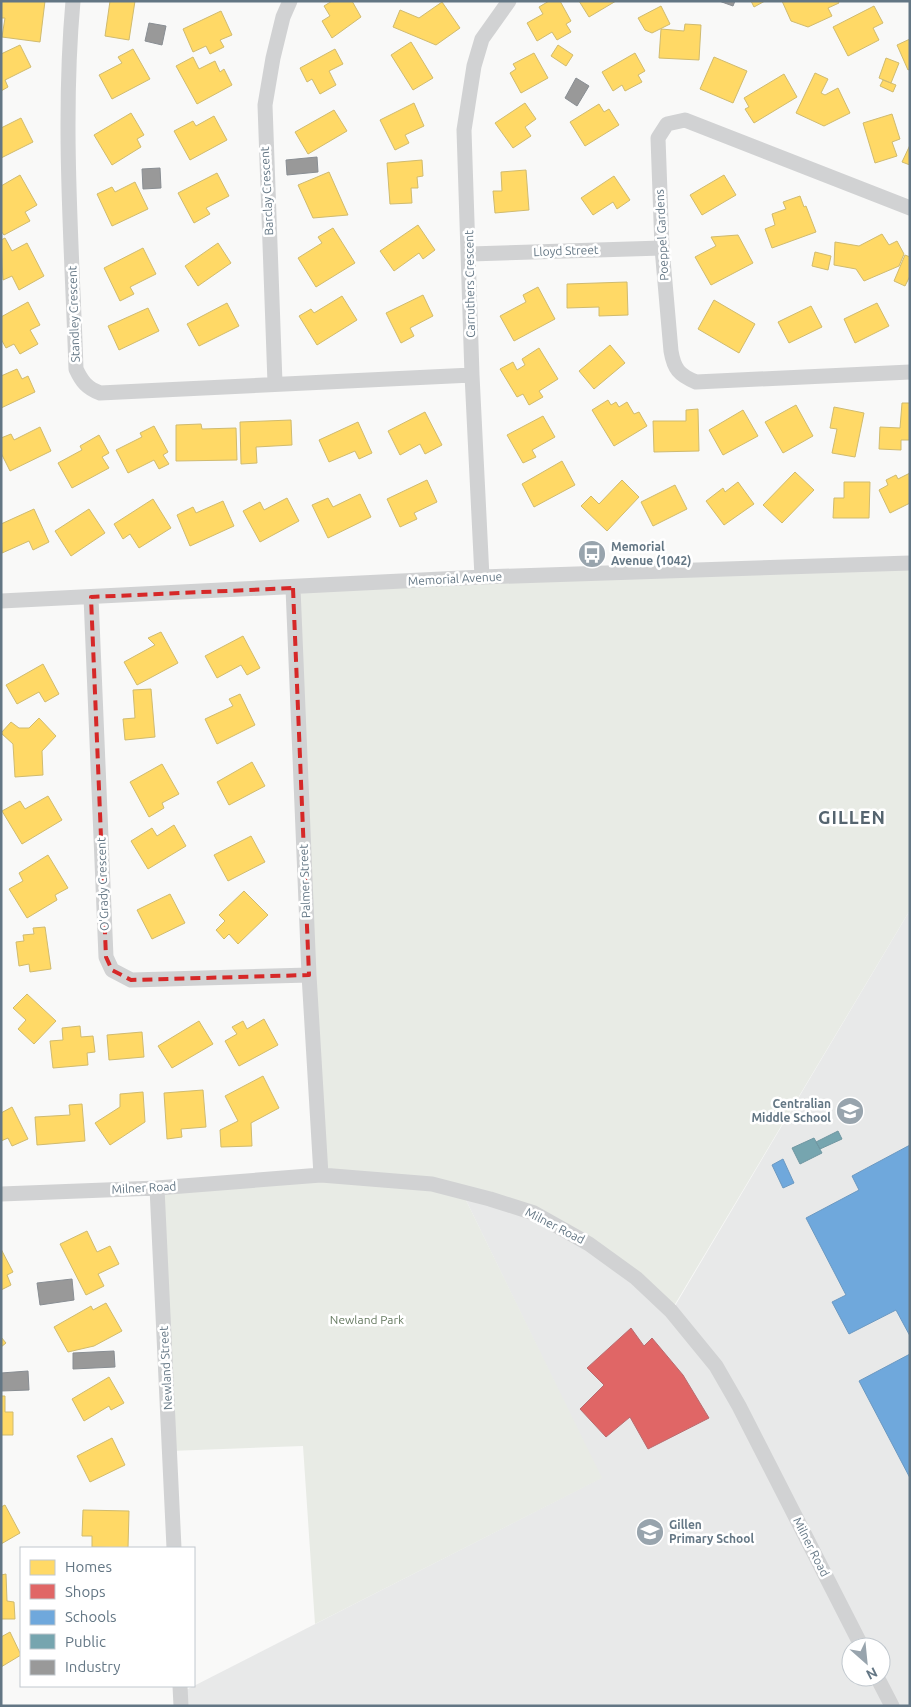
<svg xmlns="http://www.w3.org/2000/svg" width="911" height="1707" viewBox="0 0 911 1707" font-family="Ubuntu,sans-serif">
<rect width="100%" height="100%" fill="#f9f9f8"/>
<!-- built -->
<path fill="#e8e9e9" fill-rule="evenodd" d="M910,910V1706H181L180,1693L601,1478L462,1192L534,1213L672,1311ZM851,1647H881V1677H851Z"/>
<!-- green -->
<path fill="#e8ebe5" d="M910,563V910L671,1311L534,1213L462,1192L602,1478L315,1624L303,1446L170,1451L157,1188L321,1175L293,588Z"/>
<!-- homes -->
<path fill="#ffd966" stroke="#d0bb6f" d="M1,1H45L40,42L2,37L5,18H1Z
M110,1H135L129,40L105,36Z
M332,1H352L361,17L332,38L322,21L330,16L324,6Z
M549,1H560L571,21L566,24L571,32L557,40L552,32L537,41L527,23L543,14L539,7Z
M579,1H616L589,17Z
M751,1H765L754,7Z
M782,1H838L839,3L828,8L832,16L808,27L791,21Z
M442,2L460,28L436,45L393,27L400,10L419,18Z
M661,6L670,24L652,33L645,30L638,18Z
M874,6L883,23L873,28L879,40L848,56L833,27Z
M221,11L232,35L220,40L224,47L210,54L206,46L193,52L183,29Z
M685,24L701,25L699,60L659,58L661,29L684,31Z
M910,39V69L908,70L897,45Z
M411,42L433,78L413,90L391,55Z
M20,45L31,67L5,80L8,87L1,91V54Z
M558,45L573,55L566,66L551,56Z
M133,49L150,79L112,99L99,75L122,63L118,57Z
M335,49L343,64L329,71L336,85L320,94L312,79L307,82L300,68Z
M534,53L548,78L521,93L510,73L516,69L513,64Z
M635,53L645,71L638,75L642,82L625,91L622,85L613,91L602,72Z
M193,57L199,69L215,61L220,72L224,69L232,85L197,104L176,66Z
M714,57L747,71L733,103L700,89Z
M886,58L899,63L891,83L879,78Z
M815,73L828,79L821,93L825,95L838,88L850,113L824,126L796,113Z
M784,74L797,97L754,123L745,109L749,107L744,98Z
M883,80L896,85L893,92L880,86Z
M414,103L424,126L405,135L409,143L395,150L380,120Z
M525,103L536,119L525,127L531,136L513,148L495,123Z
M599,104L604,112L609,109L619,125L585,146L570,122Z
M334,110L347,131L308,154L295,132Z
M131,113L144,135L137,139L141,147L112,165L94,135Z
M892,114L900,139L892,142L897,156L875,163L863,123Z
M214,116L227,140L190,160L174,131L193,121L196,126Z
M21,118L33,142L1,158V128Z
M910,145V165L902,162Z
M422,160L423,176L417,177L418,188H411L412,203L390,204L387,163Z
M526,170L529,210L495,213L493,191H502L501,172Z
M329,172L348,215L313,218L298,185Z
M217,173L229,196L206,208L210,214L194,223L178,193Z
M20,175L37,205L25,212L30,221L4,235L1,231V186Z
M724,175L736,195L702,215L690,195Z
M614,176L630,200L617,209L613,202L593,215L581,198Z
M135,182L148,209L112,226L97,194L112,187L115,192Z
M800,196L804,207L806,206L816,232L772,248L765,229L775,225L772,214L786,209L783,202Z
M418,225L435,250L423,259L419,253L394,271L380,251Z
M333,228L355,263L316,287L298,258L322,243L318,237Z
M882,234L889,245L897,241L904,254L899,266L864,281L856,269L834,265L835,242L859,246Z
M738,235L753,263L711,285L695,257L716,246L711,237Z
M5,238L12,251L27,243L44,276L19,290L12,276L3,280L1,240Z
M218,243L231,263L198,286L185,266Z
M143,248L156,274L130,287L134,294L120,301L104,268Z
M815,252L831,256L828,270L812,266Z
M905,255L910,257V276L905,286L894,281Z
M627,282L628,315L599,316V307L567,308V284Z
M538,287L555,319L514,341L500,316L526,302L523,295Z
M423,295L433,316L410,328L414,336L401,343L386,313Z
M342,296L357,320L317,345L299,316L311,309L314,313Z
M714,300L755,324L739,353L698,329Z
M28,302L40,325L30,330L38,344L20,354L14,344L6,348L1,339V317Z
M227,303L239,326L199,346L187,324Z
M877,303L889,326L855,343L844,319Z
M811,306L822,327L789,343L778,322Z
M148,308L159,331L119,350L108,326Z
M610,345L625,363L594,389L579,371Z
M539,348L558,379L539,391L543,397L529,405L523,394L517,397L500,369L513,362L517,370L525,365L522,359Z
M17,369L22,379L28,376L35,392L1,408V376Z
M608,400L611,405L616,402L619,407L627,402L634,414L639,412L647,426L614,446L592,410Z
M902,403H910V440H901V450L879,449L880,427L900,428Z
M796,405L813,436L783,453L765,422Z
M834,407L864,413L855,457L832,453L837,429L830,428Z
M698,409L699,451L654,452L653,421H686V410Z
M743,410L758,436L723,455L709,430Z
M425,412L442,445L425,454L420,444L400,455L388,431Z
M543,416L555,437L532,450L536,457L523,463L507,435Z
M291,420L292,445L256,447L257,463L241,464L240,422Z
M358,422L372,453L359,459L355,451L329,462L319,440Z
M201,424L202,429L236,428L237,460L176,461V425Z
M154,426L168,452L163,455L169,464L159,469L154,460L128,473L116,450L142,437L140,433Z
M40,427L51,451L10,471L1,453V438L11,434L14,440Z
M99,435L109,453L102,457L109,468L72,488L58,463L82,450L80,446Z
M562,461L575,485L534,507L522,484Z
M795,472L814,490L782,523L763,505Z
M910,473V503L890,513L879,490L888,485L886,480L896,475L898,479Z
M427,480L437,502L414,513L417,519L400,527L387,499Z
M622,480L639,497L607,531L581,506L591,496L599,504Z
M738,482L754,504L724,525L706,501L723,488L725,492Z
M844,482H870L869,518H833L834,498H844Z
M675,485L687,509L653,526L641,502Z
M360,494L371,517L328,538L312,505L328,498L333,507Z
M287,498L299,521L260,542L243,511L260,502L264,510Z
M153,499L171,528L139,548L130,534L123,539L114,524Z
M223,501L234,526L190,546L177,515L193,507L196,513Z
M34,509L49,542L33,550L29,541L2,553L1,524Z
M89,509L105,533L71,556L55,531Z
M161,632L178,663L137,685L124,662L155,645L148,638Z
M243,636L260,668L247,675L241,665L217,678L205,656Z
M43,664L59,694L45,702L39,692L17,704L6,685Z
M151,689L155,737L125,740L123,719L135,718L133,690Z
M240,694L255,725L217,744L205,719L233,706L229,699Z
M39,718L56,736L42,751L43,775L15,777L13,744L1,733L11,722L19,728H29Z
M252,762L265,786L229,805L217,782Z
M162,764L179,794L162,803L164,808L149,817L130,782Z
M48,796L62,820L22,844L2,811L20,801L25,809Z
M174,825L186,846L148,869L131,841L152,828L157,836Z
M251,836L265,862L228,881L214,855Z
M48,855L68,888L55,895L57,900L27,918L9,889L23,881L19,873Z
M244,891L268,915L238,944L229,934L224,939L216,930L225,921L219,915Z
M170,894L185,923L152,939L137,910Z
M45,927L51,969L30,972L29,964L19,966L16,942L24,941L23,935L34,934L33,928Z
M27,994L56,1021L34,1044L18,1029L26,1020L13,1008Z
M264,1019L278,1045L239,1066L225,1041L237,1034L232,1027L243,1021L247,1029Z
M199,1021L213,1044L172,1068L158,1046Z
M80,1026L81,1037L93,1036L95,1052L87,1053L88,1065L53,1068L50,1041L63,1040L62,1028Z
M142,1032L144,1057L109,1060L107,1035Z
M263,1076L279,1108L251,1123L252,1146L221,1147L220,1130L238,1121L225,1096Z
M203,1090L206,1127L181,1129L182,1137L167,1139L164,1093Z
M143,1092L145,1122L110,1145L95,1123L120,1107V1094Z
M82,1104L85,1141L37,1145L35,1117L70,1115L69,1105Z
M12,1107L28,1139L12,1146L8,1138L1,1141V1113Z
M87,1231L97,1252L110,1246L119,1264L98,1274L104,1286L86,1295L60,1244Z
M1,1249L13,1272L7,1275L11,1285L1,1290Z
M106,1303L122,1331L94,1346L68,1352L54,1327L91,1306L93,1310Z
M1,1337L6,1343L1,1347Z
M109,1377L124,1403L111,1410L109,1406L84,1421L72,1399Z
M1,1396H5V1412H13V1435H1Z
M112,1438L125,1465L90,1482L77,1456Z
M5,1505L20,1533L1,1544V1507Z
M83,1510L129,1511L128,1548L92,1547V1536H82Z
M6,1574L7,1601L14,1602L15,1619H1V1575Z
M10,1632L21,1655L1,1667V1637Z"/>
<!-- shops -->
<path fill="#e06666" stroke="#ba6b6f" d="M631,1328L644,1346L652,1338L683,1375L709,1418L648,1449L630,1417L606,1437L580,1409L604,1385L587,1368Z"/>
<!-- schools -->
<path fill="#6fa8dc" stroke="#6b99c2" d="M910,1145V1336L896,1310L849,1334L832,1302L846,1295L806,1218L859,1190L852,1176Z
M783,1159L794,1183L783,1188L772,1165Z
M910,1354V1478L859,1381Z"/>
<!-- public -->
<path fill="#76a5af" stroke="#7097a2" d="M838,1131L842,1139L820,1149L816,1142Z
M814,1138L822,1153L800,1164L792,1148Z"/>
<!-- industry -->
<path fill="#999" stroke="#898e93" d="M719,1H735L733,6Z
M149,23L166,26L162,45L145,41Z
M576,78L589,86L577,106L565,98Z
M317,157L318,172L287,175L286,160Z
M160,168L161,188L143,189L142,169Z
M72,1279L74,1300L40,1305L37,1283Z
M114,1351L115,1367L73,1369V1353Z
M28,1371L29,1390L1,1391V1373Z"/>
<g fill="none" stroke-linecap="round" stroke-linejoin="round">
<!-- minor -->
<path stroke="#d1d2d3" stroke-width="15" d="M73,1C62,123 72,247 76,369C82,382 87,388 100,393L472,375
M910,208L685,120L667,124L658,138L662,248L671,351C674,369 679,375 696,382L910,372
M470,254L662,248
M275,383L265,105L273,58L283,17L290,1
M482,577L472,375L464,130L474,66L482,39L509,1
M293,588L309,975L321,1175
M91,597L106,957L112,970L131,980L309,975
M1,601L482,577L910,563
M157,1188L174,1548
M1,1194L157,1188L321,1175L432,1184L490,1199L534,1213L589,1244L636,1278L671,1311L716,1366L739,1406L862,1647
M877,1677L892,1706
M180,1686L181,1706"/>
</g>
<!-- marked area -->
<path fill="none" stroke="#d62828" stroke-width="4" stroke-dasharray="10 6" stroke-linejoin="round" d="M293,588L309,975L131,980L112,970L106,957L91,597Z"/>
<!-- icons -->
<defs>
<symbol id="bus-disc" viewBox="-11 -11 22 22"><circle r="9.5" fill="#98a4ad" stroke="#fff"/><path d="M-5-6H5V4H4V6H2V4H-2V6H-4V4H-5ZM-3.5-4V0h7V-4ZM-3.5 1.2v1.5H-2V1.2ZM2 1.2v1.5H3.5V1.2Z" fill="#fff"/></symbol>
<symbol id="school-disc" viewBox="-11 -11 22 22"><circle r="9.5" fill="#98a4ad" stroke="#fff"/><path d="M0-5L7-2L0 1L-7-2ZM-4 1L0 2.5L4 1V4Q0 6-4 4Z" fill="#fff"/></symbol>
</defs>
<g fill-rule="evenodd">
<use href="#bus-disc" x="576" y="538" width="32" height="32"/>
<use href="#school-disc" x="834" y="1095" width="32" height="32"/>
<use href="#school-disc" x="634" y="1516" width="32" height="32"/>
</g>
<g text-anchor="middle" stroke-width="5" stroke-linejoin="round" paint-order="stroke">
<!-- street labels -->
<g font-size="12" fill="#637684" stroke="#fff">
<text transform="translate(267 191) rotate(-93)" y="4">Barclay Crescent</text>
<text transform="translate(662 235) rotate(-93)" y="4">Poeppel Gardens</text>
<text transform="translate(566 251) rotate(-2)" y="4">Lloyd Street</text>
<text transform="translate(470 284) rotate(-91)" y="4">Carruthers Crescent</text>
<text transform="translate(74 314) rotate(-92)" y="4">Standley Crescent</text>
<text transform="translate(455 579) rotate(-3)" y="4">Memorial Avenue</text>
<text transform="translate(305 881) rotate(-92)" y="4">Palmer Street</text>
<text transform="translate(103 884) rotate(-92)" y="4">O'Grady Crescent</text>
<text transform="translate(144 1188) rotate(-3)" y="4">Milner Road</text>
<text transform="translate(555 1226) rotate(27)" y="4">Milner Road</text>
<text transform="translate(166 1368) rotate(-93)" y="4">Newland Street</text>
<text transform="translate(811 1547) rotate(63)" y="4">Milner Road</text>
</g>
<!-- poi labels -->
<g font-size="12" font-weight="bold" fill="#637684" stroke="#fff" text-anchor="start">
<text x="611" y="551">Memorial<tspan x="611" dy="14">Avenue (1042)</tspan></text>
<text x="831" y="1108" text-anchor="end">Centralian<tspan x="831" dy="14">Middle School</tspan></text>
<text x="669" y="1529">Gillen<tspan x="669" dy="14">Primary School</tspan></text>
</g>
<!-- park labels -->
<g font-size="12" fill="#677b62" stroke="#fff">
<text x="367" y="1324">Newland Park</text>
</g>
<!-- district labels -->
<g font-size="18" font-weight="bold" letter-spacing="1" fill="#55646f" stroke="#fff">
<text x="852" y="824">GILLEN</text>
</g>
</g>
<!-- border -->
<rect width="911" height="1707" fill="none" stroke="#637684" stroke-width="5"/>
<!-- legend -->
<rect x="20" y="1547" width="175" height="140" fill="#ffffff" stroke="#c1c8ce"/>
<rect x="30" y="1560" width="25" height="15" fill="#ffd966" stroke="#c1c8ce"/>
<text x="65" y="1572" font-size="15" fill="#637684">Homes</text>
<rect x="30" y="1584" width="25" height="15" fill="#e06666" stroke="#c1c8ce"/>
<text x="65" y="1597" font-size="15" fill="#637684">Shops</text>
<rect x="30" y="1610" width="25" height="15" fill="#6fa8dc" stroke="#c1c8ce"/>
<text x="65" y="1622" font-size="15" fill="#637684">Schools</text>
<rect x="30" y="1634" width="25" height="15" fill="#76a5af" stroke="#c1c8ce"/>
<text x="65" y="1647" font-size="15" fill="#637684">Public</text>
<rect x="30" y="1660" width="25" height="15" fill="#999999" stroke="#c1c8ce"/>
<text x="65" y="1672" font-size="15" fill="#637684">Industry</text>
<!-- north arrow -->
<g transform="translate(866 1662) rotate(153)"><circle r="24" fill="#ffffff" stroke="#c1c8ce"/>
<path d="M0-4L9 19L0 12L-9 19Z" fill="#98a4ad"/>
<text y="-8" font-size="14" font-weight="bold" text-anchor="middle" fill="#637684">N</text>
</g>
</svg>
